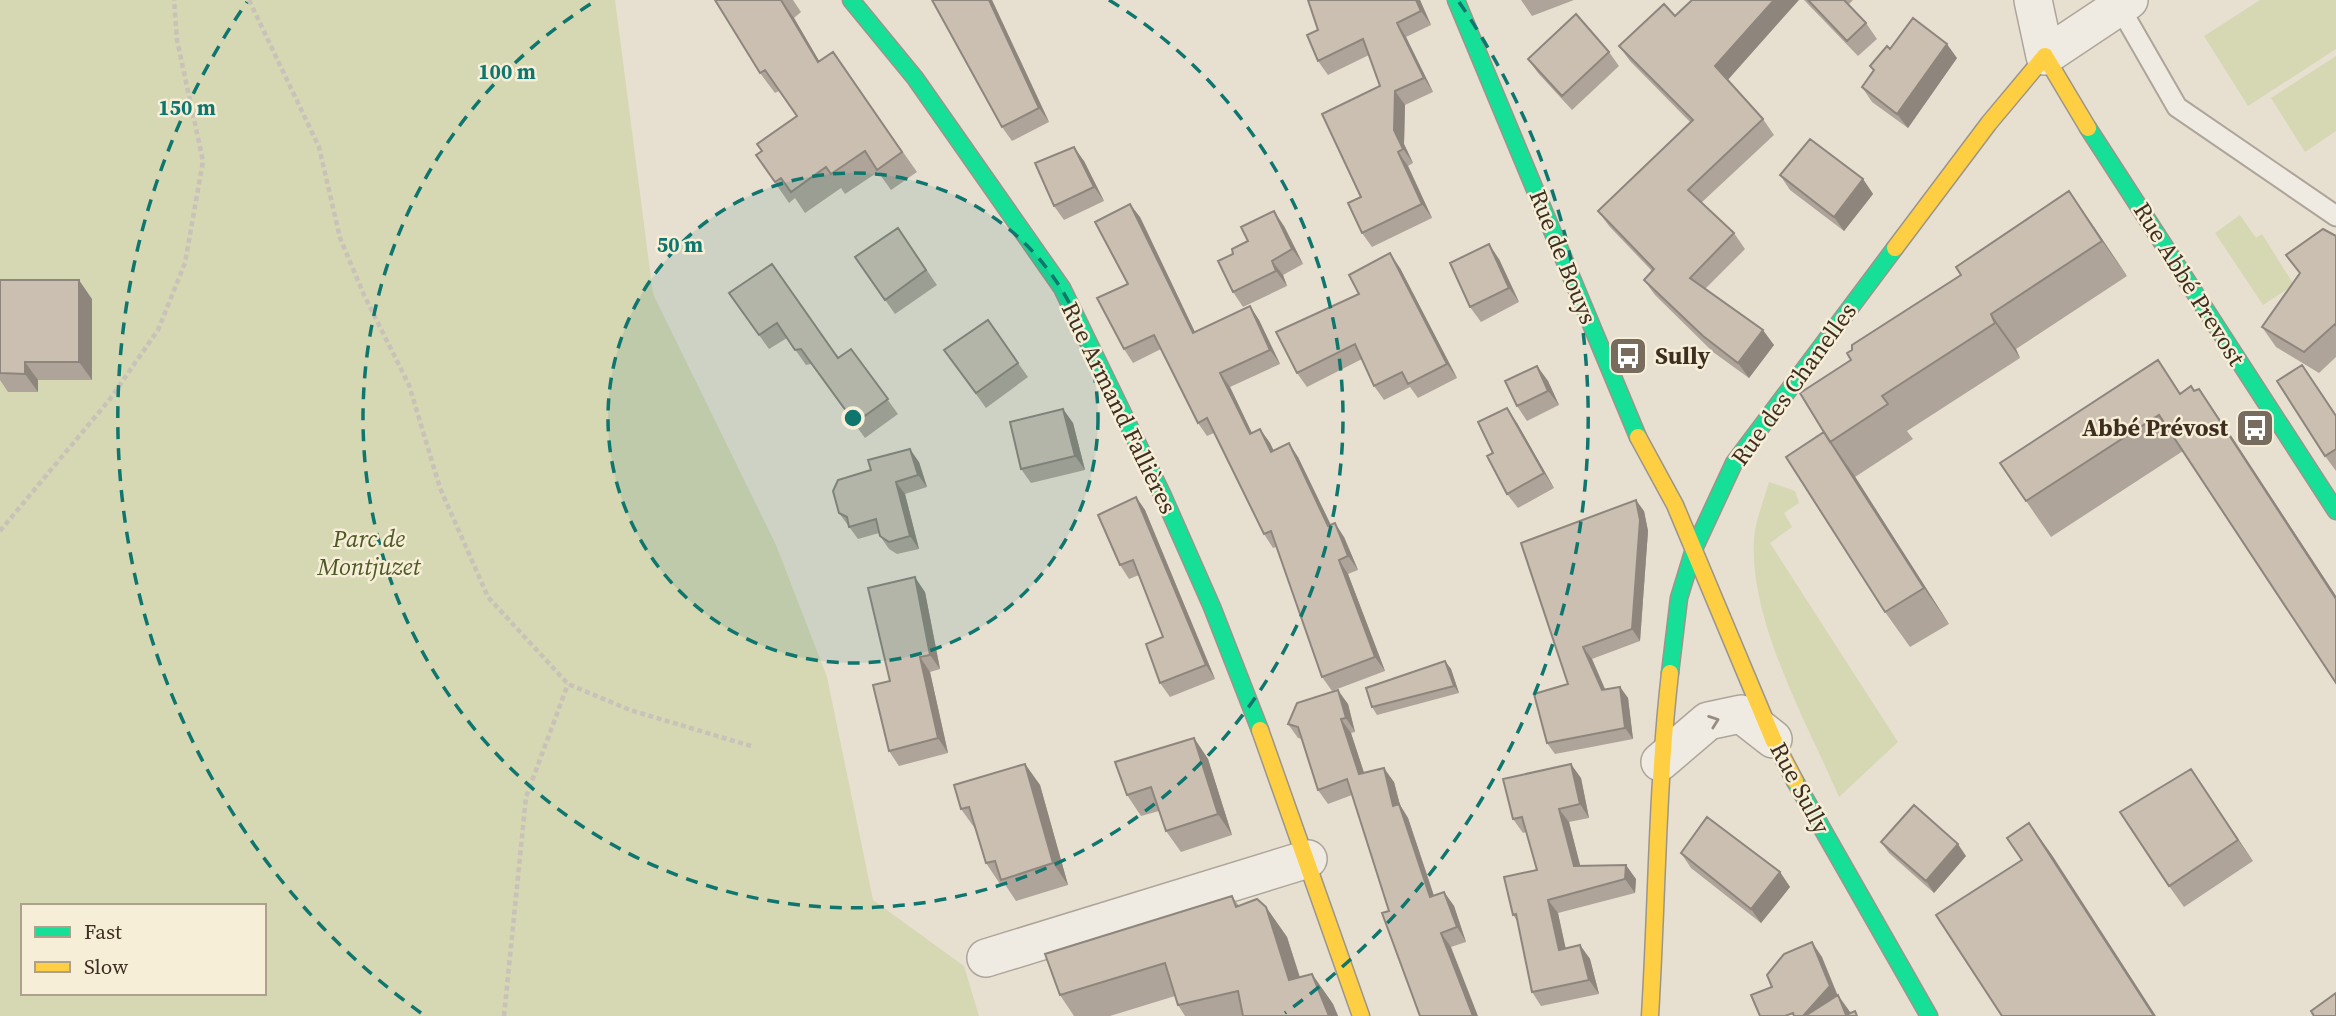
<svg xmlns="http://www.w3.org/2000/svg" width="2336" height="1016" viewBox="0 0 2336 1016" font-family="'Source Serif 4',serif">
<rect width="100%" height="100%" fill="#e7e0d1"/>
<!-- green -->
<path fill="#d6d7b3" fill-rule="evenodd" d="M0,0H615L653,294L776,545L827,677L873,900L964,966L979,1016H0ZM23,906H264V993H23Z
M2260,0H2336V49L2248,106L2204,36Z
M2336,56V131L2305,152L2271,98Z
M2240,215L2256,238L2262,234L2294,285L2263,305L2215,233Z
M1769,482L1795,491L1799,503L1784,513L1792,527L1770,543L1898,742L1839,797C1807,723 1749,621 1754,539C1755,521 1764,500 1769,482Z"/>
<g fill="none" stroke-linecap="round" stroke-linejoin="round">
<defs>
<path id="lane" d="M2119,6L2177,107L2336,216"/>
<path id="street" d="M2033,0L2045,56L2129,0
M1660,762L1708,721L1741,714L1773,739
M986,958L1308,859"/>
<path id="fast" d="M851,0L915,78L1062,288L1163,496L1212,607L1260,730
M1456,0L1638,437
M2088,128L2336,511
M1670,673L1679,598L1694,549L1734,463L1895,248
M1795,781L1929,1016"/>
<path id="slow" d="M1895,248L1989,123L2045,56L2088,128
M1638,437L1675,505L1773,739L1795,781
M1260,730L1361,1016
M1650,1016C1657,901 1657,787 1670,673"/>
</defs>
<!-- lane casing -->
<use href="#lane" stroke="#ada599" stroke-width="23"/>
<!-- street casing -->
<use href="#street" stroke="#ada599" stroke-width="40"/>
<!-- fast casing -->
<use href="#fast" stroke="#9c958a" stroke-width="19"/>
<!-- slow casing -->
<use href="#slow" stroke="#9c958a" stroke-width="19"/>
<!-- path -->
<path stroke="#c8c2b9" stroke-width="4.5" stroke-dasharray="5 3.5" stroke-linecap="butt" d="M249,0L319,147L340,238L364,295L409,385L440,488L488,597L568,684L630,710L751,746
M0,531L110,399L158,330L185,263L203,161L177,40L174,0
M504,1016L526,797L568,684"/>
<!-- lane -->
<use href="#lane" stroke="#efebe3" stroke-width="19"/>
<!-- street -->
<use href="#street" stroke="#efebe3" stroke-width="37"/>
<!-- fast -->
<use href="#fast" stroke="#16e098" stroke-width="16"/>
<!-- slow -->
<use href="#slow" stroke="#ffcf43" stroke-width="16"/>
</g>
<!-- wall -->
<path fill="#afa499" d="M715,0H793L801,12L794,18L819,61L833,52L917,172L891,190L878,172L845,194L841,188L805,213L795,198L789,203L756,155L762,151L797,116L779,91L775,93L760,73Z
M932,0H992L1049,122L1012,141L1002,127Z
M1308,0H1420L1431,25L1406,37L1433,92L1405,105L1404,144L1413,163L1408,166L1432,218L1372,247L1362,233L1361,197L1380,86L1369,55L1328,75L1318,61V30Z
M1521,0H1574L1532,16Z
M1804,0H1853L1848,5L1866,23L1877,39L1858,56Z
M1619,46L1727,80L1763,119L1774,135L1701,203L1734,233L1745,249L1705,289L1774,345L1749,378L1713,352L1655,295L1644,280L1652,271L1609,226L1598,211L1691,123L1630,61Z
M1890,49L1957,58L1908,128L1872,102L1862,87L1874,71L1870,66Z
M1609,52L1619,66L1572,110L1538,73L1528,59Z
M1084,161L1104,201L1064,220L1054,206Z
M1780,175L1863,179L1873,194L1844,231L1790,190Z
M1140,217L1195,332L1250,306L1259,320L1280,364L1230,387L1252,433L1260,429L1270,443L1274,451L1298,457L1331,525L1344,537L1358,570L1348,574L1385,671L1332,691L1322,677L1276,547L1273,548L1264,534L1214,433L1207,436L1198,423L1161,349L1133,363L1124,349L1128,284Z
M1284,226L1303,264L1283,275L1287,286L1243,307L1233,292V254Z
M2094,227L2127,276L2016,349L2020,358L1907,431L1913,439L1855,477L1854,475L1949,624L1910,647L1885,612L1824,432Z
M898,228L937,285L895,314L855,257Z
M2336,236V357L2319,373L2276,347L2262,327L2300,274L2286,255Z
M1499,259L1519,302L1481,322L1470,307Z
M1400,268L1457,378L1418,398L1410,387L1384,400L1374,386L1362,359L1307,387L1297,373L1359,294Z
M0,280L92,299V380H38V392H8L0,380Z
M729,293L838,358L851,349L898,414L865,438L811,364L806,365L787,338L769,349Z
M988,320L1028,377L986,408L944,350Z
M1537,366L1548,381L1559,405L1527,421L1517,406Z
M2191,386L2224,425L2336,596V683L2183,451L2051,537L2026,501Z
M2317,386L2336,415V471L2325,456Z
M1063,409L1073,423L1085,470L1031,483L1021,469Z
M1517,423L1554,488L1518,508L1507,494L1493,453Z
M919,462L927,487L905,494L919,549L897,554L889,549L880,536L879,533L858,539L839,513Z
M1136,497L1145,510L1215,679L1170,697L1160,683L1163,637L1139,575L1129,579L1120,565Z
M1644,511L1648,531L1640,641L1592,659L1605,689L1620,687L1628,698L1633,739L1555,754L1547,743L1568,684L1521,543Z
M925,592L940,669L930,672L948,753L899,766L889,751L890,681Z
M1445,661L1451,669L1459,693L1377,715L1372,707Z
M1348,704L1355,732L1351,733L1364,773L1394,782L1400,805L1408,818L1434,896L1444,892L1454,906L1466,942L1451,947L1389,911L1352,795L1328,804L1318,790L1302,739L1298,738L1288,724Z
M1194,738L1208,759L1232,835L1181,852L1166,831L1159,811L1141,816L1127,795Z
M1025,764L1040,785L1068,885L1016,901L1004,883L1000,884L986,863L976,830L961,809Z
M1581,778L1589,818L1569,822L1580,866L1636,879L1635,893L1558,913L1565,948L1580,945L1590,959L1599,994L1541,1006L1532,992L1518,922L1513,915L1537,870L1526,832L1523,833L1513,819Z
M2205,790L2253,861L2184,907L2169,886Z
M1881,842L1966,856L1934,893L1889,853Z
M1681,853L1780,872L1790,887L1761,923L1691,868Z
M1232,896L1239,906L1266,907L1287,937L1300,977L1312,974L1333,1004L1338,1016H1185L1178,1005L1175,996L1110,1016H1074L1060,995Z"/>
<!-- shaded-wall -->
<path fill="#8e867d" d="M781,0L794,18L832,83L818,62Z
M989,0H992L1049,122L1039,108Z
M1416,0H1420L1431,25L1421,11Z
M1774,0H1799L1726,82L1715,66Z
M1397,23L1406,37L1433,92L1424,78Z
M1947,44L1957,58L1908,128L1897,114Z
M1395,91L1405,105L1404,144L1413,163L1403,149L1394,130Z
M1074,147L1084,161L1104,201L1094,187Z
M1398,152L1408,166L1432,218L1422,204Z
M1863,179L1873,194L1844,231L1834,217Z
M2069,191L2094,227L2127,276L2102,241Z
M1130,204L1140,217L1202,347L1193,333Z
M1274,211L1284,226L1303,264L1292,249Z
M1489,244L1499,259L1519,302L1509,288Z
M1390,253L1400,268L1457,378L1447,364Z
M1272,261L1283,275L1287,286L1276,271Z
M79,280L92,299V380L79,362Z
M1250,306L1259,320L1280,364L1270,350Z
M1991,314L2016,349L2020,358L1995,323Z
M1763,330L1774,345L1749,378L1738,363Z
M25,362L38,380V392L25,374Z
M1537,366L1548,381L1559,405L1548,391Z
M1220,373L1230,387L1259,448L1250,434Z
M2199,389L2224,425L2336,596V599Z
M1507,408L1517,423L1554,488L1544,473Z
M1063,409L1073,423L1085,470L1075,456Z
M1260,429L1270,443L1281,466L1271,452Z
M1824,432L1854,475L1949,624L1924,588Z
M1289,443L1298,457L1338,540L1328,526Z
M910,449L919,462L927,487L918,475Z
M896,482L905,494L919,549L910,536Z
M1136,497L1145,510L1215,679L1206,665Z
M1636,500L1644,511L1648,531L1640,641L1632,629Z
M1335,523L1344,537L1358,570L1348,556Z
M1339,560L1348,574L1385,671L1375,657Z
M915,577L925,592L940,669L930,655Z
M1583,647L1592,659L1610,701L1602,690Z
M920,657L930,672L948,753L938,738Z
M1445,661L1451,669L1459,693L1454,686Z
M1620,687L1628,698L1633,739L1625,728Z
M1338,690L1348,704L1355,732L1346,718Z
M1341,719L1351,733L1369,788L1359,774Z
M1194,738L1208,759L1232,835L1218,814Z
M1025,764L1040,785L1068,885L1053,863Z
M1571,764L1581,778L1589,818L1580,804Z
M1384,768L1394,782L1400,805L1408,818L1439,911L1430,897L1393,806Z
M2191,769L2205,790L2253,861L2238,840Z
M1559,809L1569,822L1584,880L1574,866Z
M2029,823L2052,855L2156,1016H2154Z
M1958,844L1966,856L1934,893L1926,881Z
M1626,865L1636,879L1635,893L1625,879Z
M1780,872L1790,887L1761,923L1751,909Z
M1444,892L1454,906L1466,942L1457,927Z
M1548,900L1558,913L1569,963L1559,950Z
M1266,907L1287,937L1310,1010L1289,980Z
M1441,933L1451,947L1478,1016H1473Z
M1812,942L1822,957L1840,1001L1826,1016H1803Z
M1580,945L1590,959L1599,994L1589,980Z
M1312,974L1333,1004L1338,1016H1329Z
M1838,995L1853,1016H1847Z"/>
<!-- building -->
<path fill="#cbbfb2" stroke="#8e867d" stroke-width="2" d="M715,0H781L818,62L833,52L902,152L877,170L865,151L831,174L826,167L791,192L781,178L775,182L756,155L762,151L757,144L797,116L765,70L760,73Z
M932,0H989L1039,108L1002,127Z
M1308,0H1416L1421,11L1397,23L1424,78L1395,91L1394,130L1403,149L1398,152L1422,204L1362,233L1348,203L1361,197L1322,114L1380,86L1363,39L1318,61L1307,35L1318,30Z
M1692,0H1774L1715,66L1763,119L1688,190L1734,233L1690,278L1763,330L1738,363L1703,336L1644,280L1654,269L1598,211L1693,120L1619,46L1664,4L1675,16Z
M1808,0H1844L1866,23L1847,41Z
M1576,14L1609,52L1562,96L1528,59Z
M1913,18L1947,44L1897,114L1862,87L1874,70L1870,66L1887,46L1890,49Z
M1810,139L1863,179L1834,217L1780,175Z
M1074,147L1094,187L1054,206L1035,163Z
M2069,191L2102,241L1991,314L1995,323L1882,396L1888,404L1830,442L1800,393L1851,360L1847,353L1852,350V345L1961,275L1956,267Z
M1130,204L1193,333L1250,306L1270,350L1220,373L1250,434L1260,429L1271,452L1289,443L1328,526L1335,523L1348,556L1339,560L1375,657L1322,677L1271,531L1264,534L1207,418L1198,423L1154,335L1124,349L1097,298L1128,284L1095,222Z
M1274,211L1292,249L1272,261L1276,271L1233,292L1218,261L1233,254L1232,249L1248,241L1241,227Z
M898,228L926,270L885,300L855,257Z
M2323,229L2336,236V326L2335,324L2304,352L2262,327L2300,273L2286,255Z
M1489,244L1509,288L1470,307L1450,263Z
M1390,253L1447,364L1408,384L1402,372L1374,386L1355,344L1297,373L1276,332L1359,294L1349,275Z
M772,264L838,358L851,349L888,399L855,423L801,349L795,350L777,323L759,335L729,293Z
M0,280H79V362H25V374L0,373Z
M988,320L1018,363L976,393L944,350Z
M2158,360L2180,394L2191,386L2194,391L2199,389L2336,599V683L2159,415L2026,501L2000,463Z
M2302,365L2336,416V449L2325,456L2277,381Z
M1537,366L1548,391L1517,406L1505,381Z
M1507,408L1544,473L1507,494L1487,456L1493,453L1478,422Z
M1063,409L1075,456L1021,469L1010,422Z
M1824,432L1924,588L1885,612L1786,457Z
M910,449L918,475L896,482L910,536L889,542L880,536L876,519L849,527L847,517L839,513L833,491L838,480L871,470L868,460Z
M1136,497L1206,665L1160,683L1146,644L1163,637L1133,560L1120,565L1098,515Z
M1636,500L1640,520L1632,629L1583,647L1602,690L1620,687L1625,728L1547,743L1534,694L1568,684L1521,543Z
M915,577L930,655L920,657L938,738L889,751L873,685L890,681L868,588Z
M1445,661L1454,686L1372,707L1366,688Z
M1338,690L1346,718L1341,719L1359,774L1384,768L1393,806L1399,804L1430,897L1444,892L1457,927L1441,933L1473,1016H1420L1382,913L1389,911L1347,779L1318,790L1298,727L1288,724L1297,703Z
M1194,738L1218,814L1166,831L1151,787L1127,795L1115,762Z
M1025,764L1053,863L1001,880L995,861L986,863L969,807L961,809L954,785Z
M1571,764L1580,804L1559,809L1574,866L1626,865L1625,879L1548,900L1559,950L1580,945L1589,980L1532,992L1516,914L1513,915L1504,877L1537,870L1522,817L1513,819L1503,779Z
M2191,769L2238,840L2169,886L2120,812Z
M1914,805L1958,844L1926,881L1881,842Z
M1707,817L1780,872L1751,909L1681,853Z
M2029,823L2154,1016H2002L1936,915L2022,860L2007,838Z
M1232,896L1236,907L1257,899L1266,907L1289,980L1312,974L1329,1016H1243L1238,991L1178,1005L1165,963L1060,995L1045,954Z
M1812,942L1830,986L1803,1016H1794L1793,1013L1785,1016H1760L1751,995L1772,987L1767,975L1784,954Z
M2336,993V1016H2314L2311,1011Z
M1838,995L1846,1015L1855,1011L1857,1016H1805Z"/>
<!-- one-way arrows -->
<defs><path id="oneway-chevron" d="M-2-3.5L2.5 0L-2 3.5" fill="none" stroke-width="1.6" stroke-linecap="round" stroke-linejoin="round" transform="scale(1.75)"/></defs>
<use stroke="#968c82" href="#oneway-chevron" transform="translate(1714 721) rotate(-20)"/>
<!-- distance rings -->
<circle cx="853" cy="418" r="245" fill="#0f766e" fill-opacity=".12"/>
<g fill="none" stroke="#0f766e" stroke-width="3.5" stroke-dasharray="12 9">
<circle cx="853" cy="418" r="245"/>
<path d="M1109 0A490 490 0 1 1 597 0"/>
<path d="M421 1013A735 735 0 0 1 247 2M1459 2A735 735 0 0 1 1285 1013"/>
</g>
<!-- icons -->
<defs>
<symbol id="bus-square" viewBox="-11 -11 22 22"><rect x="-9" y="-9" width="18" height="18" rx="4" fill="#786c5e" stroke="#f7eed8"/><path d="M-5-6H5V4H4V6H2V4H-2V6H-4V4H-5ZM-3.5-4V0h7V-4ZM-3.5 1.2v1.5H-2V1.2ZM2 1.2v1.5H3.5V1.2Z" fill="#fff"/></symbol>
</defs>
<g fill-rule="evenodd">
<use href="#bus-square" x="1606" y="334" width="44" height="44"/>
<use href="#bus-square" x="2233" y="406" width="44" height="44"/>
</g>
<g text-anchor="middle" stroke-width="5" stroke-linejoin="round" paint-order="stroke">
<!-- street labels -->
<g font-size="24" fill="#3d2e20" stroke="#f7eed8">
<text transform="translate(1563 257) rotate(68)" y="8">Rue de Bouys</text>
<text transform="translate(2189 284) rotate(58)" y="8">Rue Abbé Prevost</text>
<text transform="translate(1794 384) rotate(-54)" y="8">Rue des Chanelles</text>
<text transform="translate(1119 408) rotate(64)" y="8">Rue Armand Fallières</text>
<text transform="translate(1800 788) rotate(62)" y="8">Rue Sully</text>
</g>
<!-- poi labels -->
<g font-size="24" font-weight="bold" fill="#3d2e20" stroke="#f7eed8" text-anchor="start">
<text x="1655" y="364">Sully</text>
<text x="2228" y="436" text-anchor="end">Abbé Prévost</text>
</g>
<!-- park labels -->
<g font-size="24" font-style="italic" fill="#4d5a26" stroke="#f7eed8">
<text x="369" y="547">Parc de<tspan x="369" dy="28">Montjuzet</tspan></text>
</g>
</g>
<circle cx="853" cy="418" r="10" fill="#0f766e" stroke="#f7eed8" stroke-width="3.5"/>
<g font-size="21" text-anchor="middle" font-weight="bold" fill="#0f766e" stroke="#f7eed8" stroke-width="5" stroke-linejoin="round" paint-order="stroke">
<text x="507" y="79">100 m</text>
<text x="187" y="115">150 m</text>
<text x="680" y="252">50 m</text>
</g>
<!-- legend -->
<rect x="21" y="904" width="245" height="91" fill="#f7eed8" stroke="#ada18e" stroke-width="2"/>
<rect x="35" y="927" width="35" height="10" fill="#16e098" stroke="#ada18e" stroke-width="2"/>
<text x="84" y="939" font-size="21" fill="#3d2e20">Fast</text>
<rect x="35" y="962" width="35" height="10" fill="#ffcf43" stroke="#ada18e" stroke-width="2"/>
<text x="84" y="974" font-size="21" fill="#3d2e20">Slow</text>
</svg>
